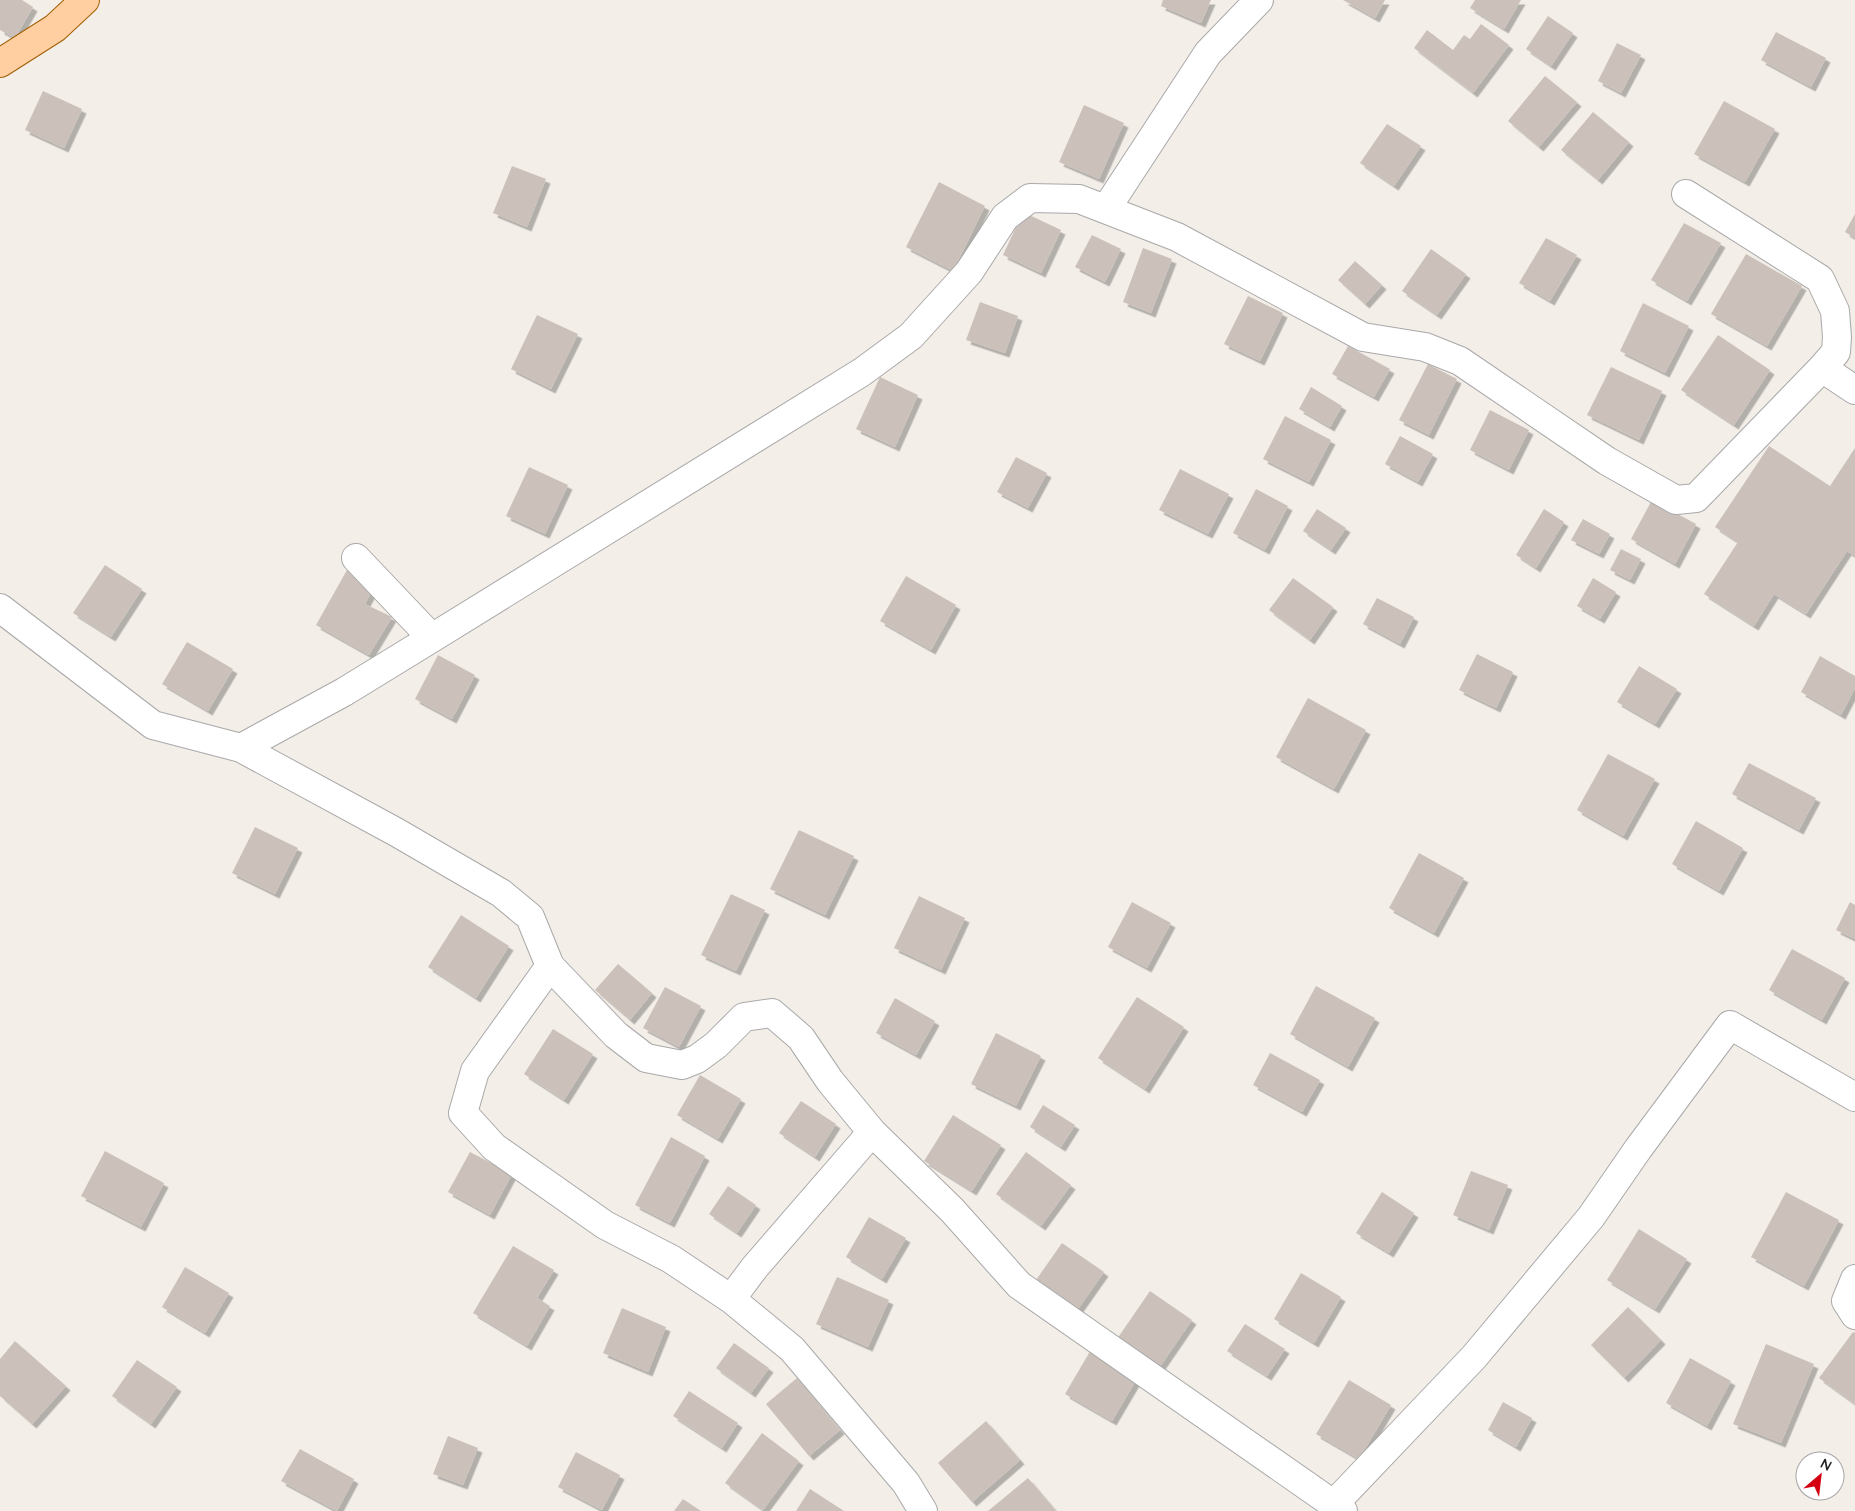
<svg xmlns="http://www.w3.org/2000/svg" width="1855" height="1511" viewBox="0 0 1855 1511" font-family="Quicksand,sans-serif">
<defs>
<filter id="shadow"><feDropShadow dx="4.5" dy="4.5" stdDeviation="0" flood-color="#0004"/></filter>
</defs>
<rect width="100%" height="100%" fill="#f3eee8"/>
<!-- building -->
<path fill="#cbc0ba" filter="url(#shadow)" d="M0,0H22L33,7L15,38L0,30Z
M1163,0H1211L1201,23L1161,6Z
M1343,0H1385L1375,18Z
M1475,0H1521L1504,29L1470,8Z
M1548,16L1573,33L1551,66L1526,49Z
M1481,24L1509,45L1473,93L1414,48L1427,30L1453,50L1464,35L1470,39Z
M1776,32L1826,58L1811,87L1761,60Z
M1617,43L1641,55L1621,93L1598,81Z
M1545,76L1577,102L1539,147L1508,121Z
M43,91L82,109L64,148L25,130Z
M1724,101L1775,129L1745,182L1694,154Z
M1084,105L1124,123L1099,179L1059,162Z
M1593,112L1629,142L1598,180L1561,150Z
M1387,124L1421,146L1394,186L1360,163Z
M512,166L546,179L527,227L493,213Z
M939,182L985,206L953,271L906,247Z
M1023,212L1061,230L1041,273L1003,255Z
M1855,214V238L1845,232Z
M1684,223L1721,243L1687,301L1651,280Z
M1092,235L1121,249L1105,282L1075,267Z
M1546,238L1577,255L1550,301L1519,283Z
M1143,248L1172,259L1151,313L1123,302Z
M1431,249L1466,274L1437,315L1402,291Z
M1746,254L1802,286L1767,346L1711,314Z
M1355,261L1382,285L1365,304L1338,280Z
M1248,296L1283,313L1260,361L1224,344Z
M980,302L1018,316L1005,353L966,340Z
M1643,303L1689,326L1665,373L1620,351Z
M537,315L578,334L551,389L511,369Z
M1718,335L1770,370L1734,425L1681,390Z
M1348,346L1390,369L1374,397L1332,374Z
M1428,364L1457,379L1429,435L1399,420Z
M1611,367L1662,391L1639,440L1587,415Z
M880,377L918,395L895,447L856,429Z
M1311,387L1342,406L1330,427L1299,409Z
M1490,410L1529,430L1509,470L1470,450Z
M1285,416L1331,440L1309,482L1263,459Z
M1400,436L1433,454L1418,482L1385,464Z
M1769,446L1830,486L1855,448V556L1847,551L1806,614L1774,594L1754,626L1704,594L1738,542L1715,527Z
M1016,457L1047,473L1028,508L997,492Z
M529,467L568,485L545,534L506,516Z
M1180,469L1229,494L1208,534L1159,510Z
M1256,489L1288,506L1265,550L1233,533Z
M1652,500L1696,524L1675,564L1631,539Z
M1317,509L1346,528L1331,550L1303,531Z
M1544,509L1564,522L1536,568L1516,555Z
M1583,519L1610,534L1599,554L1571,540Z
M1621,549L1641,559L1630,580L1610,570Z
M105,565L142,589L111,637L73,613Z
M347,570L373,589L365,604L392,617L369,655L316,625Z
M906,576L956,605L931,650L880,621Z
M1293,578L1333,607L1310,640L1269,610Z
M1593,578L1616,592L1600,619L1577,606Z
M1377,598L1414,617L1400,644L1363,624Z
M187,642L233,669L208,711L162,684Z
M1477,654L1513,672L1496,708L1459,690Z
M438,655L475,675L452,719L415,699Z
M1820,656L1855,676V688L1841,715L1801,692Z
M1639,666L1677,689L1655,724L1617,702Z
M1308,698L1366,730L1334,789L1276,757Z
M1608,754L1655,779L1623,836L1577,810Z
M1749,763L1816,798L1799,830L1732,794Z
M1696,821L1743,848L1719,891L1672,864Z
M255,827L298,848L275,894L232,873Z
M799,830L854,856L825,915L770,889Z
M1419,853L1464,878L1434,933L1389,908Z
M731,894L765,910L736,971L701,955Z
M919,896L965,918L941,970L894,948Z
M1132,902L1171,923L1147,968L1108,947Z
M1850,902L1855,905V939L1836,930Z
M461,915L509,946L476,998L428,967Z
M1792,949L1845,978L1822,1020L1769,990Z
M618,964L652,993L630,1020L595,990Z
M1316,986L1375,1018L1348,1067L1290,1034Z
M665,987L701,1006L679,1047L643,1028Z
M1137,997L1184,1027L1145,1089L1098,1058Z
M895,998L935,1021L916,1055L876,1033Z
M553,1029L593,1054L564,1100L524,1074Z
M996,1033L1041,1056L1016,1106L971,1084Z
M1270,1053L1320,1080L1302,1112L1253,1085Z
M700,1075L741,1099L718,1139L677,1115Z
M801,1101L836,1124L815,1157L779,1133Z
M1043,1105L1075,1125L1061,1147L1030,1127Z
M953,1115L1001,1145L972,1191L924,1161Z
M671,1137L705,1156L670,1223L635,1205Z
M105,1151L164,1183L141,1227L81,1196Z
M470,1152L512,1174L490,1215L448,1192Z
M1026,1152L1071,1185L1041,1226L996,1194Z
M1471,1171L1508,1185L1489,1230L1453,1215Z
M728,1186L756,1205L737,1233L709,1214Z
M1382,1192L1414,1213L1389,1253L1356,1233Z
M1786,1192L1839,1220L1804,1286L1751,1257Z
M869,1217L906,1238L882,1279L846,1257Z
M1639,1229L1687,1259L1655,1309L1607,1280Z
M1062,1243L1104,1272L1078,1309L1036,1280Z
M513,1246L554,1270L537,1298L550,1306L527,1346L473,1313Z
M185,1267L229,1293L205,1333L162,1307Z
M1301,1273L1341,1297L1314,1343L1274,1319Z
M837,1277L889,1300L868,1347L816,1324Z
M1150,1291L1192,1320L1159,1368L1117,1339Z
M1628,1307L1661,1340L1624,1378L1591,1345Z
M622,1308L666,1327L648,1372L603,1353Z
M1245,1324L1285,1349L1267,1376L1227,1351Z
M1853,1332L1855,1333V1404L1819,1378Z
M15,1341L66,1386L32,1424L0,1396V1359Z
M734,1343L769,1368L751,1393L716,1368Z
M1766,1344L1814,1364L1781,1443L1733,1424Z
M1092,1348L1139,1375L1112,1421L1065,1394Z
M1690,1358L1731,1381L1707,1426L1666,1403Z
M137,1360L177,1387L151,1424L112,1396Z
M797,1378L840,1430L809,1456L766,1404Z
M1349,1380L1391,1405L1359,1459L1316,1434Z
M689,1391L738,1423L722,1448L673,1416Z
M1503,1402L1532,1418L1516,1447L1488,1430Z
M986,1421L1020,1460L972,1502L938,1463Z
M762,1433L799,1461L763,1510L725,1483Z
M448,1436L478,1448L463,1485L433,1474Z
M300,1449L354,1479L337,1511L281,1481Z
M576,1452L620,1475L602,1510L558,1487Z
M1028,1478L1056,1511H988Z
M810,1489L844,1511H796Z
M683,1499L701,1511H674Z"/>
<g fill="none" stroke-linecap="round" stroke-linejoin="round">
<defs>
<path id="minor" d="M1686,194L1820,279L1835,311L1837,337L1836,352L1822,368L1855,390
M1106,209L1208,53L1259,0
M356,558L432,638L862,372L911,336L969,272L1005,217L1030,198L1079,199L1177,237L1363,337L1425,347L1460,361L1607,461L1676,500L1696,498L1822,368
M0,608L153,725L241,748L396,832L501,893L530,917L550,966L616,1035L646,1058L682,1065L697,1059L716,1045L744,1017L772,1013L801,1038L830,1081L872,1132L952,1210L1019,1285L1343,1511
M241,748L344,692L432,638
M550,966L475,1071L463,1113L494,1147L605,1225L671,1259L731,1299
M872,1132L755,1267L731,1299L792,1349L906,1483L923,1511
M1855,1279L1846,1301L1855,1315
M1334,1504L1474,1357L1591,1217L1638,1149L1730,1025L1855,1097"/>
<path id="major" d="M0,63L55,28L85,0"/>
</defs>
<!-- minor casing -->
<use href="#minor" stroke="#a9a9a9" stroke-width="30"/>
<!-- major casing -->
<use href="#major" stroke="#a05e00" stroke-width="30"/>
<!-- minor -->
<use href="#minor" stroke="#fff" stroke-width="28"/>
<!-- major -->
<use href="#major" stroke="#ffcfa1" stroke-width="28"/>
</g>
<!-- north arrow -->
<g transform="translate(1820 1476) rotate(28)"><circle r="24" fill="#ffffff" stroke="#a7a7a7"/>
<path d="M0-4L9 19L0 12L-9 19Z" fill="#d40011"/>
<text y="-8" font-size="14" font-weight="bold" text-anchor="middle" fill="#222222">N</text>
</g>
</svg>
